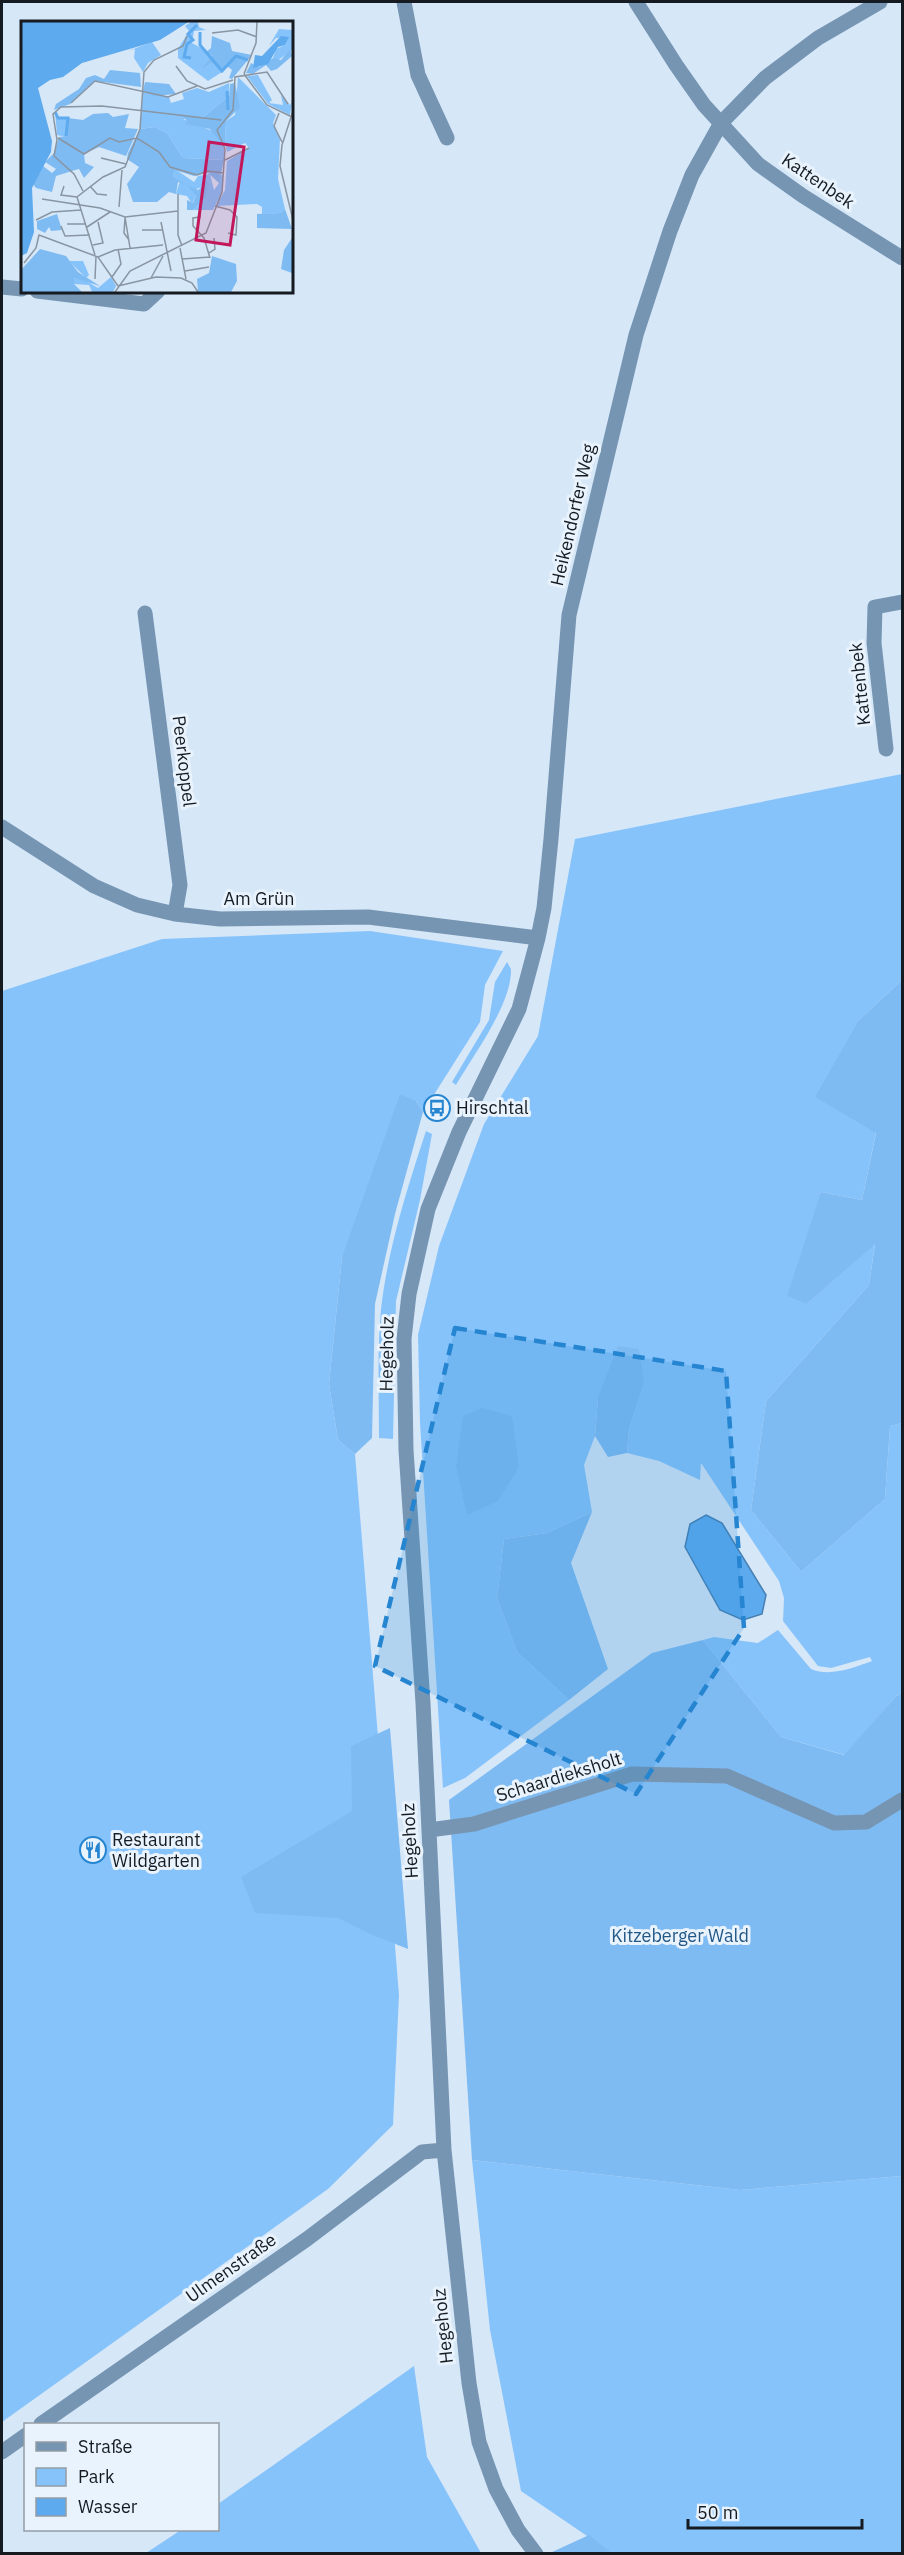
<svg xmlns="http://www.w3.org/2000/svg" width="904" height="2555" viewBox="0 0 904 2555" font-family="'IBM Plex Sans',sans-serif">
<rect width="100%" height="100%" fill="#d6e7f8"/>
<!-- green -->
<path fill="#87c3fb" d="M902,774V980L859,1020L876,1132L862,1200L821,1192L807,1304L875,1243L869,1285L766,1401L751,1510L801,1572L885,1499L890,1426L902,1423V1694L896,1696L845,1755L781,1737L703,1640L714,1637L758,1643L778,1630L811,1669C830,1677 853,1668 872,1661L870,1657L831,1668L818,1666L783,1621L784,1598L779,1581L701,1463L700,1480L659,1461L627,1453L629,1429L644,1382L598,1397L595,1436L584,1465L592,1512L547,1533L504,1539L497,1598L517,1652L569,1700L465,1778L443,1788L420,1423L418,1335L439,1246L484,1124L538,1036L575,839Z
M370,931L503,951L485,985L480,1022L423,1112L416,1101L342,1257L329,1384L338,1440L355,1454L399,1995L393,2125L328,2189L2,2422V991L162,939Z
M507,962L511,969C512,1004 474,1054 456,1085L452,1082L489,1020L495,982Z
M426,1131L432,1134L420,1200L396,1301L393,1439L379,1438C379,1395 377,1352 381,1309C388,1248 407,1189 426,1131Z
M472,2160L740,2190L902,2176V2553H612L521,2491L490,2330Z
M414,2366L427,2457L481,2553H146L181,2530H218V2504Z"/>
<!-- forest -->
<path fill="#7fbbf3" d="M902,980V1423L890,1426L885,1499L801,1572L751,1510L766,1401L869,1285L875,1244L807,1304L787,1296L821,1192L862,1200L876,1133L815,1097L859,1020Z
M400,1094L416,1101L423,1112L395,1214L375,1304L372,1438L355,1454L338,1440L329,1384L342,1257Z
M618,1346L639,1349L644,1383L629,1429L627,1453L608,1457L595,1436L598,1397Z
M482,1408L512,1416L519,1467L498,1501L467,1515L456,1466L463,1416Z
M592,1512L571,1563L608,1669L569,1700L517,1652L497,1598L504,1539L547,1533Z
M703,1640L781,1737L844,1755L896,1696L902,1694V2176L740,2190L472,2160L449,1800L652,1653Z
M390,1728L408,1949L370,1934L338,1918L255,1913L241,1877L352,1811L351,1746Z
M589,2535L612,2553H550Z"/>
<!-- water -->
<path fill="#5daaef" stroke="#477fb1" stroke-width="1.5" d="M706,1515L722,1523L766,1595L762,1614L743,1620L720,1610L685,1547L690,1524Z"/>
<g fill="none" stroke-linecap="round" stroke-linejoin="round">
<!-- minor -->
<path stroke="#7695b3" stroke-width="15" d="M404,2L418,75L447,138
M636,2L676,65L704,105L758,164L803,196L902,258
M2,287L22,289
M37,291L144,304L158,291
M145,613L180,885L175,914
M886,749L874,643L875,607L902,602
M2,827L94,886L137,905L175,914L220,919L368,917L538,938
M429,1830L474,1824L632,1774L727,1776L834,1823L866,1822L902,1800
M41,2424L307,2239L422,2152L444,2150
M2,2452L26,2435
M536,2554L518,2530L496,2489L479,2442L469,2383L444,2150L423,1703L406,1450L404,1339L409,1294L428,1209L459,1132L519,1009L538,938L544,908L551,839L569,615L636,335L670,231L692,175L721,123L765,78L818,38L880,2"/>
</g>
<!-- marked area -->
<path fill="#2585d1" fill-opacity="0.2" stroke="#2585d1" stroke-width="4.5" stroke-dasharray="12 8" stroke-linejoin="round" d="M455,1328L726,1371L744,1628L636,1794L375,1666Z"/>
<!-- icons -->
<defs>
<symbol id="bus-ring" viewBox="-11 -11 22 22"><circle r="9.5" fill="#e9f3fd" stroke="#2585d1" stroke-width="1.5"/><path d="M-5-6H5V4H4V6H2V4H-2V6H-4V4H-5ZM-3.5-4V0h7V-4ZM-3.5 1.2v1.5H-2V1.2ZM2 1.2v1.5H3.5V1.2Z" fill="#2585d1"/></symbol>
<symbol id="restaurant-ring" viewBox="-11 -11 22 22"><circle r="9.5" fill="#e9f3fd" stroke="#2585d1" stroke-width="1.5"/><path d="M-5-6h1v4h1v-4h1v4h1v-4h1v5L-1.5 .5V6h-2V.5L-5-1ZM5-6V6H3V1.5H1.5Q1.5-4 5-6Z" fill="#2585d1"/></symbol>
</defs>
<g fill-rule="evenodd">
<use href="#bus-ring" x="422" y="1093" width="30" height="30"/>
<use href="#restaurant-ring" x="78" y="1835" width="30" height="30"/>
</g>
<g text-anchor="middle" stroke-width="6" stroke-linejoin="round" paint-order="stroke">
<!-- street labels -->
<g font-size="18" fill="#151b21" stroke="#e9f3fd">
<text transform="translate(818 181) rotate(34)" y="6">Kattenbek</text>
<text transform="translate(573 515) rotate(-77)" y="6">Heikendorfer Weg</text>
<text transform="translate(860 684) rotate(-96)" y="6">Kattenbek</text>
<text transform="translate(184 761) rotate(83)" y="6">Peerkoppel</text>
<text x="259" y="905">Am Grün</text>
<text transform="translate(387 1354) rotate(-89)" y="6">Hegeholz</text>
<text transform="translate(559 1777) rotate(-17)" y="6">Schaardieksholt</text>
<text transform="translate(410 1841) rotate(-93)" y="6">Hegeholz</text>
<text transform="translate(231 2268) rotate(-35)" y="6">Ulmenstraße</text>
<text transform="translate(443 2326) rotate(-96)" y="6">Hegeholz</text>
</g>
<!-- poi labels -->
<g font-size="18" fill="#151b21" stroke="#e9f3fd" text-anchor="start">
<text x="456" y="1114">Hirschtal</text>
<text x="112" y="1846">Restaurant<tspan x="112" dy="21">Wildgarten</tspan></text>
</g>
<!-- park labels -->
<g font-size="18" fill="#235886" stroke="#e9f3fd">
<text x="680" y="1942">Kitzeberger Wald</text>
</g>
</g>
<!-- overview -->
<g transform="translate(21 21)">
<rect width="272" height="272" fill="#d6e7f8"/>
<path d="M171,0H177L178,6L185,9L173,10L171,22L193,34L178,50L191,40L201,51L187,60L157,37V28L168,10L164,5ZM258,8L271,9V29L256,40L252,37L255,28L264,24L267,17H255L248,25ZM131,21L140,34L127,42L122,51L113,37L114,28L107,30ZM237,54L251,79L248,82L262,84L260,74L269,84L271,81L269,94L247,83L226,55ZM217,56L255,94L252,102L259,118L257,158L264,188L259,192L241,193V186L236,183L195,185L204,169L206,140L228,127L224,122L206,131L204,122L205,100L214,94ZM208,62L209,74L181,97L162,98L194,111L203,126V139L162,137L146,112L134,106L119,108L122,71L148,76L150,82L163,78L161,72L176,67L188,71ZM34,90L37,96L47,97L45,116L36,114ZM154,148L173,161L177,155L189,153L193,169L198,162L197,156L202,153L201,171L192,189H172L184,178L183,165L173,169L168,165L175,175L171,183L166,175L155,173L159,160L152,155ZM48,240H62L68,254L65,257ZM90,256L95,265L92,271H71L68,264L53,263L52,257L62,258L77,267Z" fill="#87c3fb"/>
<path d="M191,15L209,22L211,30L231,34L211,58L208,57L211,49L206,45L201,51L191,41L178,50L192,34L185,31L190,27ZM269,28L271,35L256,48L250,50L245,44L232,53L225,52L230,42L238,46L252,37L260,39ZM89,49L119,52L120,66L74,60L49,83L33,89L35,83L58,68L65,57L74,54L83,58ZM124,61L148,63L155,73L133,75L122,70ZM214,62L219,86L205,100L204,122L201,124L189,108L164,103L166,100L161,94L181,97L209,74V63ZM87,92L92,96L108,93L104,107L117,108L105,135L78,126L63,133L64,142L73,146L63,157L58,148L54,149L35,155L31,171L15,167L12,163L22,145L31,152L35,148L24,141L33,132L38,116L46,115L47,97L62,99L72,93ZM134,106L146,112L162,137L203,139L198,162L187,152L173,155L154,149L152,155L164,163L157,161L155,173L148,171L136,181H112L106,163L118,146L106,138L107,132L119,108ZM187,160L184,178L172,189H166V179L172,182L175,175L166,164L177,169ZM264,188L271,208L236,207V193L259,192ZM36,193L41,209L30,210L28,206L24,212L16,208V200ZM271,217V252L260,248L263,229ZM19,228L45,235L57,251L79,265L53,257V263L61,271H0V249ZM191,235L215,243L216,260L210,271H177L176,258L188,252Z" fill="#7fbbf3"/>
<path d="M0,0H169L139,19L61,42L42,56L29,59L17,67L31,120L30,131L11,167L13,211L6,232L0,235ZM260,15L268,16L264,24L257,26L247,43L232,47L234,34L241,35Z" fill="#5daaef"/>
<path fill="none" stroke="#5daaef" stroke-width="3" d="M179,11V24L201,50L215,35L227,39M0,36L22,0M170,37L163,36L166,23L172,19L167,13L176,4M206,70L207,89M34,91L37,97H47L45,115"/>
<path fill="none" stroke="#8995a2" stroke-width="1.5" d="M191,12L217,9L236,16M155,45L166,60L184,68L212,59M223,53L246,84L271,96M223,53L235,22L236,0M50,82L74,60L147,76L176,65M272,90L261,124L259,145L272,199M258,92L253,105L261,121M37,117L63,133L89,117L98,121L116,117L138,131L149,146L176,154L186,150L203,152M80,137L105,143M204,139L228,127M43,165L40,174L56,176M69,165L76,173L86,174M62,170L53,153L33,135L36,119L32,93L40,86L81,85L200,99M157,173V214L161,225M21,178L79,187L104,196L157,190M194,185L209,189L216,196L215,214L207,212M98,186L101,149M179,191V196L172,197V205L183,217L189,237M104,196L109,227M104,197L103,212L108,219M15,199L31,191L60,189M140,201L150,250M46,203H65M40,205L44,215L69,214M66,206L89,191M121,209H141M72,224L82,222L77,201M159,227L165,258M188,232L194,228L193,217M74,234L56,176L82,156L104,146L119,108L123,51L133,39L162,25L166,15M77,236L94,229L142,224M161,238L189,236M3,242L15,227L18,214L77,236L97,265M164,250L188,246M91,256L100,243L97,228M130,257L142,235M74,258L75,235M97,265L135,256L160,257L171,262L177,271M94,271L109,250L185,212L201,171L204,128L196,109L212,89L214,56L246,51L267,83"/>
<path fill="#c2185b" fill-opacity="0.15" stroke="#c2185b" stroke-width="3" d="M188,121L223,126L209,224L175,219Z"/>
<rect width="272" height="272" fill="none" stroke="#151b21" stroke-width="3"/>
</g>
<!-- border -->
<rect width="904" height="2555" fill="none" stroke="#151b21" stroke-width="6"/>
<!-- legend -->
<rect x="24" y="2423" width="195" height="108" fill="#e9f3fd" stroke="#949da5" stroke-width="1.5"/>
<rect x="36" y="2442" width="30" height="9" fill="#7695b3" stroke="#949da5" stroke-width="1.5"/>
<text x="78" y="2453" font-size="18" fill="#151b21">Straße</text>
<rect x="36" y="2468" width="30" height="18" fill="#87c3fb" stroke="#949da5" stroke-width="1.5"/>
<text x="78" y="2483" font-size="18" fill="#151b21">Park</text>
<rect x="36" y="2498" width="30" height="18" fill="#5daaef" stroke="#949da5" stroke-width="1.5"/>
<text x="78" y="2513" font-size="18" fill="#151b21">Wasser</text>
<!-- scale -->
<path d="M688 2519v9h174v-9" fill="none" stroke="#151b21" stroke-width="3"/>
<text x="697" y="2519" font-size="18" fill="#151b21" stroke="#e9f3fd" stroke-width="4.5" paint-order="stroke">50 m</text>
</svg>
